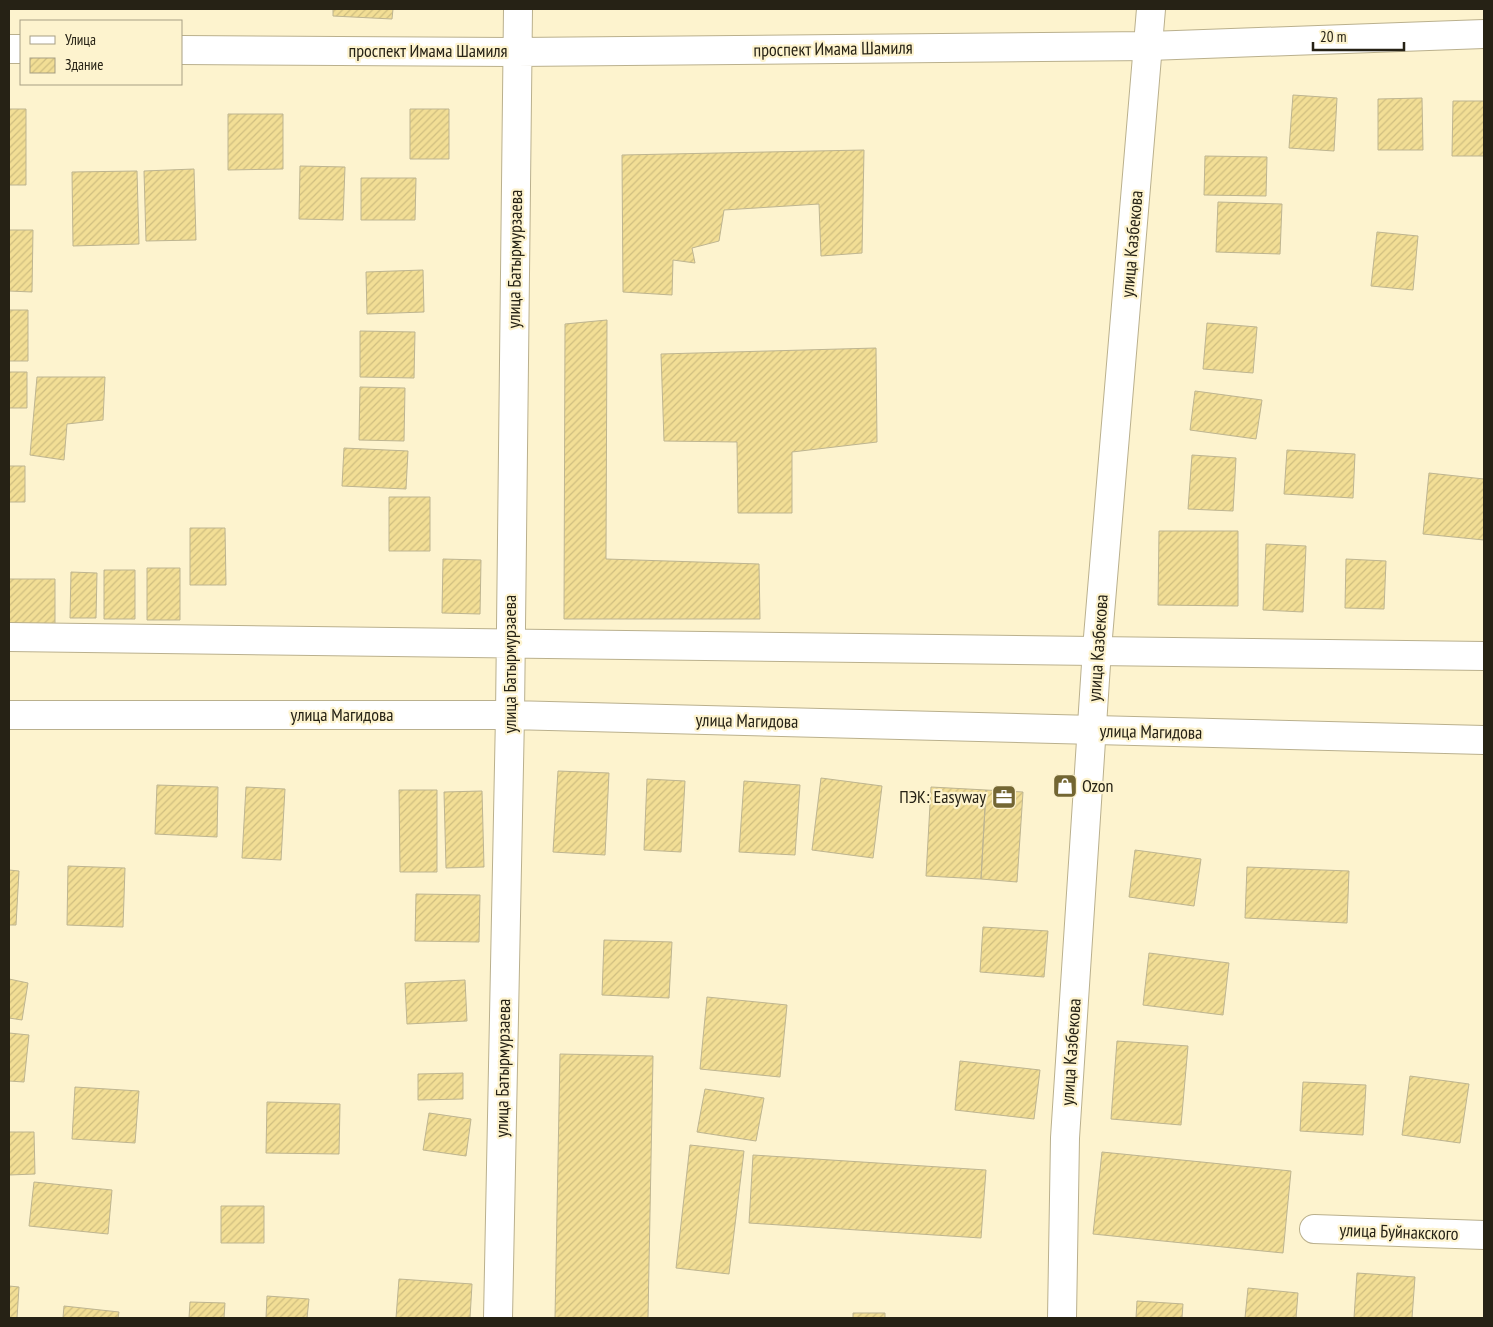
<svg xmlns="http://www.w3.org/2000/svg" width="1493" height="1327" viewBox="0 0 1493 1327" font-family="'PT Sans Narrow',sans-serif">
<defs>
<pattern id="building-hatch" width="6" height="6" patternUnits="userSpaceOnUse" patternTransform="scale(1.25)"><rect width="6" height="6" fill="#f2de95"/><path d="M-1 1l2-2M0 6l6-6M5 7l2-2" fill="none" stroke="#cfbe80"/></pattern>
</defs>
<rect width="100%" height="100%" fill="#fdf3ce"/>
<!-- building -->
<path fill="url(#building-hatch)" stroke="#beb591" d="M333,9H393L392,19L333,16Z
M1293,95L1337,98L1334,151L1289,148Z
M1422,98L1423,150H1378V99Z
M1453,101H1484V156H1452Z
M9,109H26V185H9Z
M410,109H449V159H410Z
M228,114H283V169L228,170Z
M864,150L862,253L821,256L819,204L724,210L719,241L692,248L695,263L673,260L672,295L623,292L622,155Z
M1205,156L1267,157L1266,196L1204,195Z
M300,166L345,167L343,220L299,219Z
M194,169L196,240L146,241L144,171Z
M137,171L139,244L73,246L72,172Z
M361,178H416L415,220H361Z
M1218,202L1282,204L1280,254L1216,252Z
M9,230H33L32,292L9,291Z
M1377,232L1418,236L1413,290L1371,286Z
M423,270L424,312L367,314L366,272Z
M9,310H28V361H9Z
M607,320L606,559L759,564L760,619H564L565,324Z
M1207,323L1257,327L1253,373L1203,369Z
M360,331L415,332L414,378L360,377Z
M876,348L877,442L792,452V513H738L737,442L664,441L661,354Z
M9,372H27V408H9Z
M37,377H105L103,420L67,424L64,460L30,455Z
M360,387L405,388L404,441L359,440Z
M1195,391L1262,400L1256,439L1190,430Z
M344,448L408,451L406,489L342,486Z
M1287,450L1355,454L1353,498L1284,494Z
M1192,455L1236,458L1233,511L1188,509Z
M9,466H25V502H9Z
M1429,473L1484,479V540L1423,534Z
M389,497H430V551H389Z
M190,528H225L226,585H190Z
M1159,531H1238V606L1158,605Z
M1266,544L1306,546L1303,612L1263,610Z
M443,559L481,560L480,614L442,613Z
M1346,559L1386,561L1384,609L1345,608Z
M147,568H180V620H147Z
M104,570H135V619H104Z
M71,572L97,573L96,618H70Z
M9,579H55V628H9Z
M558,771L609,773L605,855L553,852Z
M821,778L882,786L873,858L812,850Z
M647,779L685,781L681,852L644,850Z
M744,781L800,785L795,855L739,852Z
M157,785L218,787L217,837L155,834Z
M246,787L285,789L281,860L242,858Z
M931,787L986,790L981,879L926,876Z
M399,790H437V872H400Z
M986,790L1023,792L1017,882L981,879Z
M482,791L484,867L446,868L444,792Z
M1135,850L1201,859L1194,906L1129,897Z
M68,866L125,868L123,927L67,925Z
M1247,867L1349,871L1347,923L1245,918Z
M9,870L19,871L16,925H9Z
M416,894L480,895L479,942L415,941Z
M983,927L1048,931L1044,977L980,972Z
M604,940L672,942L669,998L602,995Z
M1149,953L1229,963L1223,1015L1143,1005Z
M9,979L28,983L22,1020L9,1018Z
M465,980L467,1021L407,1024L405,983Z
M707,997L787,1005L780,1077L700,1069Z
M9,1033L29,1035L24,1082L9,1081Z
M1117,1041L1188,1046L1181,1125L1111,1119Z
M560,1054L653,1056L648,1318H555Z
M960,1061L1040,1070L1034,1119L955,1110Z
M463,1073V1099L418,1100V1074Z
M1410,1076L1469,1084L1460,1143L1402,1135Z
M1303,1082L1366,1085L1363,1135L1300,1131Z
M75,1087L139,1091L135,1143L72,1139Z
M705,1089L764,1098L756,1141L697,1132Z
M267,1102L340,1104L339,1154L266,1153Z
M429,1113L471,1119L466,1156L423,1150Z
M9,1132H34L35,1174L9,1175Z
M690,1145L744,1151L729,1274L676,1268Z
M1102,1152L1291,1171L1283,1253L1093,1234Z
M753,1155L986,1170L981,1238L749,1223Z
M34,1182L112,1190L108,1234L29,1226Z
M221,1206H264V1243H221Z
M1357,1273L1415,1277L1412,1318H1354Z
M399,1279L472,1284L470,1318H396Z
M9,1286L19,1287L17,1318H9Z
M1248,1288L1298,1293L1296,1318H1245Z
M267,1296L309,1299L307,1318H266Z
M1137,1301L1183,1304L1182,1318H1136Z
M190,1302L225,1303L224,1318H189Z
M64,1306L119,1312L118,1318H63Z
M853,1313H885V1318H853Z"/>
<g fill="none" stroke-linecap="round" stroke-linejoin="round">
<defs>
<path id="street" d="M1314,1229L1484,1235
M1062,1318L1065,1138L1097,649L1151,9"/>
<path id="secondary" d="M9,49H21
M181,50L517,52L1149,46L1484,34
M9,637L1484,656
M9,715H510L1484,740
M498,1318L510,715L518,9"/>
</defs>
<!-- street casing -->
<use href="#street" stroke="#bab08d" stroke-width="30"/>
<!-- secondary casing -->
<use href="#secondary" stroke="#bab08d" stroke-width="30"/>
<!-- street -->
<use href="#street" stroke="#fff" stroke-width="28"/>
<!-- secondary -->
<use href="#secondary" stroke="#fff" stroke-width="28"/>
</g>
<!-- icons -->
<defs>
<symbol id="shop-square" viewBox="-11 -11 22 22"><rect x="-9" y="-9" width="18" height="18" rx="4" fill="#736633" stroke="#fdf3ce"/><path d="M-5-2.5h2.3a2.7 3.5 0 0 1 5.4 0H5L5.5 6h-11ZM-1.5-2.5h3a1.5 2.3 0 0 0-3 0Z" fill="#fff"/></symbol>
<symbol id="office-square" viewBox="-11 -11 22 22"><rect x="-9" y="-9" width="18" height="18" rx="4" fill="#736633" stroke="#fdf3ce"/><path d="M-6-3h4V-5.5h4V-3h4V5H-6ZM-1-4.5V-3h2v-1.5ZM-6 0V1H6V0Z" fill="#fff"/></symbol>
</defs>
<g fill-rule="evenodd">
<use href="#shop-square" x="1051" y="772" width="28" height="28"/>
<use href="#office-square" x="990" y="783" width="28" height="28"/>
</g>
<g text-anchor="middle" stroke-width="4.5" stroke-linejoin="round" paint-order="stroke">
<!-- street labels -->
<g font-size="18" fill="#262215" stroke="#fdf3ce">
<text transform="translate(833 49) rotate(-1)" y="6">проспект Имама Шамиля</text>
<text x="428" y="57">проспект Имама Шамиля</text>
<text transform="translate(1132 244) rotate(-85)" y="6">улица Казбекова</text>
<text transform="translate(515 259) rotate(-89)" y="6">улица Батырмурзаева</text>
<text transform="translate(1098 648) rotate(-86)" y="6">улица Казбекова</text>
<text transform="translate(510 664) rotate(-90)" y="6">улица Батырмурзаева</text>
<text x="342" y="721">улица Магидова</text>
<text transform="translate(747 721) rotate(1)" y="6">улица Магидова</text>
<text transform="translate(1151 732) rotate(1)" y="6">улица Магидова</text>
<text transform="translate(1071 1052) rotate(-86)" y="6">улица Казбекова</text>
<text transform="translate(503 1068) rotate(-89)" y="6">улица Батырмурзаева</text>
<text transform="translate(1399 1232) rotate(2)" y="6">улица Буйнакского</text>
</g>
<!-- poi labels -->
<g font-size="18" fill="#262215" stroke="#fdf3ce" text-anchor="start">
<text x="1082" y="792">Ozon</text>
<text x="986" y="803" text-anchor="end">ПЭК: Easyway</text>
</g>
</g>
<!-- border -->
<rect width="1493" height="1327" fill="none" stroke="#262215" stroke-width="20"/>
<!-- legend -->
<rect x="20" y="20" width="162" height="65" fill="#fdf3ce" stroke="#a79f84"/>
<rect x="30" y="36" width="25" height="8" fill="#ffffff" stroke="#a79f84"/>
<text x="65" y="45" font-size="15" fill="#262215">Улица</text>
<rect x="30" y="58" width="25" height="15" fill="url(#building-hatch)" stroke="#a79f84"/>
<text x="65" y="70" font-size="15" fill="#262215">Здание</text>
<!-- scale -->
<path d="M1313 42v8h91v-8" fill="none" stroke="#262215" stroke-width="2.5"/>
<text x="1320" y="42" font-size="15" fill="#262215" stroke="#fdf3ce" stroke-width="4" paint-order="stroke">20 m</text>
</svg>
